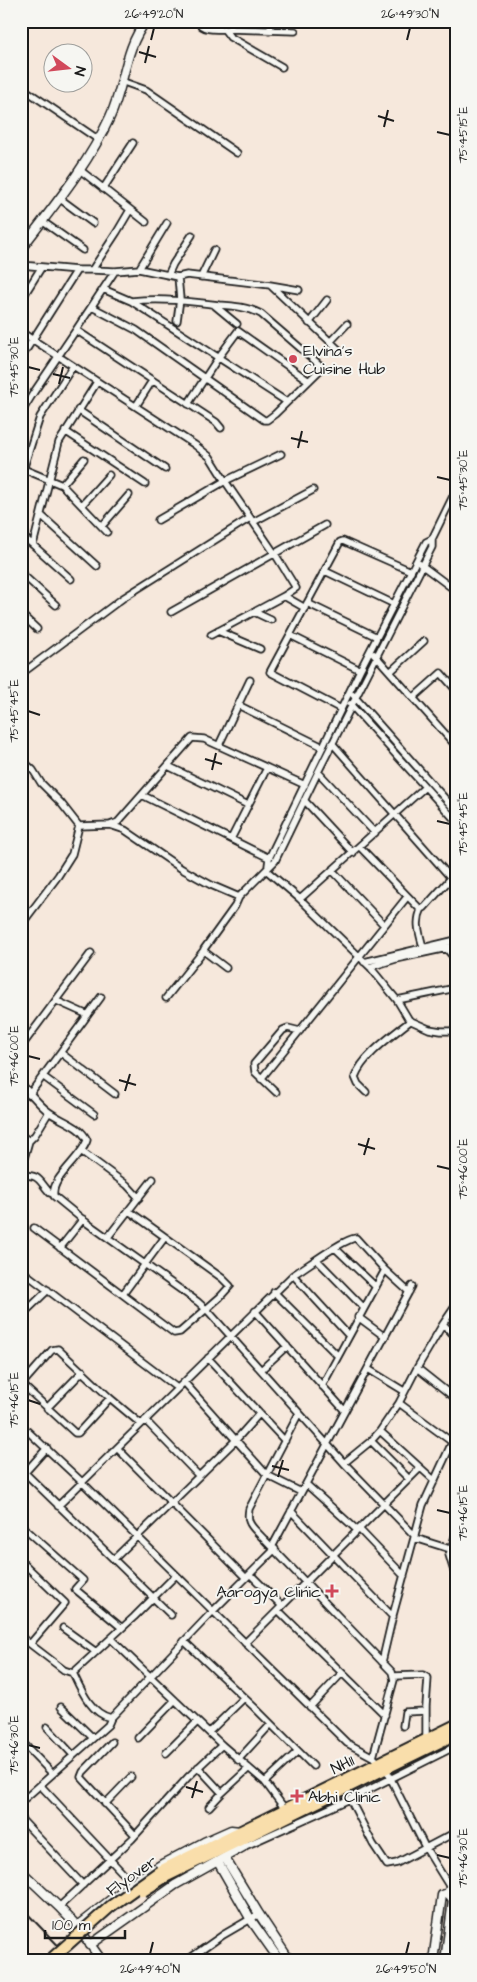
<svg xmlns="http://www.w3.org/2000/svg" width="477" height="1982" viewBox="0 0 477 1982" font-family="'Architects Daughter',sans-serif">
<rect width="100%" height="100%" fill="#f6e8dc"/>
<filter id="ink" filterUnits="userSpaceOnUse"><feTurbulence type="fractalNoise" baseFrequency=".02" numOctaves="2"/><feDisplacementMap in="SourceGraphic" scale="10" xChannelSelector="R" yChannelSelector="G"/><feConvolveMatrix kernelMatrix="1 2 1 2 8 2 1 2 1" color-interpolation-filters="sRGB"/></filter>
<g filter="url(#ink)">
<g fill="none" stroke-linecap="round" stroke-linejoin="round">
<defs>
<path id="street" d="M197,21C204,32 217,29 229,29L233,21
M224,29L230,37L282,67
M229,29L295,31
M269,31L273,21
M121,81L146,90L237,153
M21,87L99,140
M80,170L146,222
M103,189L133,143
M59,198L93,223
M42,221L83,250
M21,265L77,270
M139,269L167,223
M92,270L115,271L139,269L168,275L178,277L187,275L270,285L338,349
M168,275L173,264L192,235
M201,277L214,250
M270,285L299,290
M103,289L131,301L287,402
M21,300L41,268
M214,305L237,324
M92,307L136,330L264,420H267L275,414L321,369V366L261,314C248,307 234,306 219,305C189,301 161,298 131,301
M177,321L180,299L178,277
M309,323L327,300
M76,330L115,271
M21,332L195,445L210,457L225,481L158,520
M330,342L347,324
M21,358L77,270H92L117,232L130,210
M188,404L218,358L238,331L309,381
M136,406L152,381
M78,410L165,469
M21,413L34,392L76,330L216,422L221,428
M65,431L145,484
M281,454L225,481L275,554L296,588L284,596L305,608
M21,468L62,485L107,532
M21,476L40,417L73,366
M62,485L84,459
M82,505L109,475
M41,515L97,566
M253,522L313,490
M102,526L129,495
M21,535L33,545L59,442L97,382
M33,545L71,579
M420,564L456,591
M325,571L394,604
M21,573L56,605
M307,603L377,637
M171,612L325,525
M254,612L271,620
M21,614L37,629
M218,631L260,649
M211,635L284,596
M290,635L360,670
M374,654L456,746
M390,672L424,641
M21,674L123,598L250,518
M353,695L456,811
M413,698L441,673L456,690
M350,704L456,821
M238,705L323,747
M341,709L270,672L340,542L343,541L411,571
M332,743L451,878
M219,745L250,680
M21,759L33,770L41,783L61,803L79,826
M168,766L248,805
M318,772L375,833
M142,795L269,858
M304,800L353,853
M110,825L118,822L192,738L204,739L305,785
M231,839L267,768
M360,847L419,908H424L451,878L456,884
M268,866L269,858L360,670L426,542L432,539
M266,870L300,899L370,967L397,1000L409,1020L429,1029L441,1031H456
M332,870L384,925
M300,899L425,787
M422,908C415,922 419,932 423,947
M21,925L58,876L72,854L79,826L110,825L125,830L182,869L211,885L239,897
M446,948L456,960
M364,962L456,940
M370,967L396,959L456,946
M226,968L205,952L204,949L235,906L239,897L275,861L318,772L432,547V539L456,490
M166,998L204,950
M397,1000L456,988
M57,1001L88,1015
M21,1047L91,953
M61,1053L115,1094
M44,1077L94,1114
M261,1079L407,897
M21,1084C31,1093 38,1104 49,1112C61,1121 80,1125 87,1140C82,1158 50,1178 54,1196L87,1223L198,1302L209,1312L344,1463L415,1536
M276,1092L255,1072L254,1064L283,1030L288,1028L300,1031
M366,1092L358,1084L355,1077C362,1056 393,1035 410,1021
M29,1095L101,997
M21,1135L29,1141
M81,1151L127,1185L139,1198
M21,1169L29,1141L35,1135L49,1112
M21,1175C41,1175 38,1180 50,1193L53,1194
M34,1228L174,1333L180,1332L220,1297L230,1286L222,1278L129,1211
M108,1237L153,1179
M60,1248L83,1219
M335,1248L376,1287
M317,1260L363,1307
M21,1270L177,1388
M293,1275C306,1267 343,1239 356,1238L385,1270L409,1292
M274,1292L338,1356
M123,1294L165,1237
M255,1311L345,1411
M21,1316L48,1290
M358,1317L385,1337
M443,1324L456,1305
M21,1345L24,1348
M208,1358L285,1441
M417,1368L456,1399
M368,1369L404,1391
M261,1370L287,1346
M184,1382L267,1475L301,1492
M322,1386L385,1270
M110,1398L78,1433H75L26,1388L23,1383L52,1350L58,1349L110,1398L141,1424
M399,1403L452,1442
M47,1408L83,1371
M299,1413L249,1509C247,1520 249,1524 257,1532L392,1672L394,1680L373,1757
M145,1420L199,1476
M21,1425L82,1482L347,1743L373,1757L386,1769L425,1847L456,1897
M380,1431L371,1441L409,1479
M117,1448L246,1578
M344,1463L371,1441
M21,1469L171,1615
M21,1477L47,1448
M435,1481L380,1431L399,1403L417,1368L443,1324L456,1337
M306,1484L357,1530
M58,1506L293,1275L349,1336
M291,1511L393,1617
M21,1525L83,1580L75,1589L122,1628
M359,1529L404,1576
M456,1533L449,1555L456,1578
M415,1538L450,1549
M272,1547L412,1286
M114,1559L235,1441L259,1414
M21,1561L65,1603L30,1644
M250,1574L282,1606
M278,1610L385,1715
M63,1628L96,1652
M21,1637L64,1670L73,1673L134,1617L176,1575
M111,1639L222,1745L265,1782L285,1809
M184,1641L254,1707L313,1766
M245,1643L420,1468
M382,1662L393,1615L423,1505L456,1434
M73,1673C81,1690 91,1714 111,1718L213,1611L275,1549
M394,1676L423,1675L428,1678L426,1706V1739
M61,1707L93,1738
M310,1707L342,1673
M21,1723L22,1722
M403,1726L405,1712L426,1711
M47,1727L73,1755
M209,1732L244,1698
M138,1738L175,1700
M21,1741L50,1771L51,1774
M112,1742L83,1772L81,1777L135,1835
M166,1753L197,1722
M238,1760L271,1724
M198,1767L222,1793L249,1768
M265,1782L298,1751
M41,1786L132,1883
M350,1799L373,1844L387,1865L397,1863L456,1832
M21,1802L108,1725L111,1718
M105,1804L131,1777
M209,1807L222,1793
M21,1819L83,1885
M243,1847L350,1799L456,1746
M59,1907L132,1839L188,1777L222,1745
M21,1959L23,1961
M186,1961L223,1935L259,1914"/>
<path id="secondary" d="M21,249C53,207 88,165 110,117C125,85 124,49 146,21
M225,1858L259,1914L290,1961
M218,1862L251,1920L280,1961
M21,1871L59,1907L77,1926L102,1961
M77,1926L132,1883L164,1863L204,1842L231,1830L240,1831
M90,1945L175,1885L243,1847L244,1838
M433,1961L442,1895L448,1893L450,1888
M445,1961L453,1900L448,1893"/>
<path id="highway" d="M160,1871L456,1725
M165,1877L456,1734"/>
</defs>
<!-- street casing -->
<use href="#street" stroke="#1c1c1c" stroke-width="9"/>
<!-- secondary casing -->
<use href="#secondary" stroke="#1c1c1c" stroke-width="11"/>
<!-- highway casing -->
<use href="#highway" stroke="#1c1c1c" stroke-width="14"/>
<!-- street -->
<use href="#street" stroke="#f6f6f2" stroke-width="5.5"/>
<!-- secondary -->
<use href="#secondary" stroke="#f6f6f2" stroke-width="8"/>
<!-- highway -->
<use href="#highway" stroke="#f9deab" stroke-width="10"/>
<!-- rail -->
<path stroke="#1c1c1c" stroke-width="2" d="M21,1907L73,1961"/>
<defs>
<path id="highway-bridge" d="M143,1891L165,1877
M49,1961L111,1906L160,1871"/>
</defs>
<!-- highway-bridge casing -->
<use href="#highway-bridge" stroke="#1c1c1c" stroke-width="14" stroke-linecap="butt"/>
<!-- highway-bridge -->
<use href="#highway-bridge" stroke="#f9deab" stroke-width="10"/>
</g>
</g>
<!-- ticks -->
<path fill="none" stroke="#1c1c1c" stroke-width="2" d="M151,40L154,28M407,40L410,28M139,52L156,57M145,63L149,46M378,116L394,121M384,127L388,110M437,132L450,135M28,367L40,370M53,374L70,378M59,384L63,367M291,438L308,442M298,448L302,431M437,477L450,480M28,711L40,715M205,759L222,764M212,770L216,753M437,821L450,824M28,1056L40,1059M119,1080L136,1085M125,1091L130,1074M358,1144L375,1149M364,1155L369,1138M437,1166L450,1169M28,1400L40,1404M272,1466L289,1470M278,1477L283,1460M437,1510L450,1513M28,1745L40,1748M186,1787L203,1792M192,1798L197,1781M437,1855L450,1858M150,1954L153,1942M406,1954L409,1942"/>
<!-- markers -->
<g fill="#d1495b" stroke="#f6f6f2" stroke-width="2">
<circle cx="293" cy="359" r="5"/>
<path d="M329.5 1583.5h5v5h5v5h-5v5h-5v-5h-5v-5h5z"/>
<path d="M294.5 1788.5h5v5h5v5h-5v5h-5v-5h-5v-5h5z"/>
</g>
<g text-anchor="middle" stroke-width="4" stroke-linejoin="round" paint-order="stroke">
<!-- poi labels -->
<g font-size="16" fill="#1c1c1c" stroke="#f6f6f2" text-anchor="start">
<text x="303" y="356">Elvina's<tspan x="303" dy="18">Cuisine Hub</tspan></text>
<text x="321" y="1597" text-anchor="end">Aarogya Clinic</text>
<text x="308" y="1802">Abhi Clinic</text>
</g>
<!-- street labels -->
<g font-size="16" fill="#1c1c1c" stroke="#f6f6f2">
<text transform="translate(342 1764) rotate(-26)" y="6">NH11</text>
<text transform="translate(131 1875) rotate(-35)" y="6">Flyover</text>
</g>
</g>
<!-- margin -->
<rect width="477" height="1982" fill="none" stroke="#f6f6f2" stroke-width="55"/>
<!-- north arrow -->
<g transform="translate(68 68) rotate(105)"><circle r="24" fill="#f6f6f2" stroke="#9f9f9c"/>
<path d="M0-4L9 19L0 12L-9 19Z" fill="#d1495b"/>
<text y="-8" font-size="14" font-weight="bold" text-anchor="middle" fill="#1c1c1c">N</text>
</g>
<!-- scale -->
<path d="M45 1930v8h80v-8" fill="none" stroke="#1c1c1c" stroke-width="2.5"/>
<text x="52" y="1930" font-size="15" fill="#1c1c1c" stroke="#f6f6f2" stroke-width="4" paint-order="stroke">100 m</text>
<rect x="28" y="28" width="422" height="1926" fill="none" stroke="#1c1c1c" stroke-width="2"/>
<g font-size="12" text-anchor="middle" fill="#1c1c1c">
<text x="154" y="18">26°49'20"N</text>
<text x="410" y="18">26°49'30"N</text>
<text transform="translate(463 135) rotate(-90)" y="4">75°45'15"E</text>
<text transform="translate(14 367) rotate(-90)" y="4">75°45'30"E</text>
<text transform="translate(463 480) rotate(-90)" y="4">75°45'30"E</text>
<text transform="translate(14 711) rotate(-90)" y="4">75°45'45"E</text>
<text transform="translate(463 824) rotate(-90)" y="4">75°45'45"E</text>
<text transform="translate(14 1056) rotate(-90)" y="4">75°46'00"E</text>
<text transform="translate(463 1169) rotate(-90)" y="4">75°46'00"E</text>
<text transform="translate(14 1400) rotate(-90)" y="4">75°46'15"E</text>
<text transform="translate(463 1513) rotate(-90)" y="4">75°46'15"E</text>
<text transform="translate(14 1745) rotate(-90)" y="4">75°46'30"E</text>
<text transform="translate(463 1858) rotate(-90)" y="4">75°46'30"E</text>
<text x="150" y="1973">26°49'40"N</text>
<text x="406" y="1973">26°49'50"N</text>
</g>
</svg>
